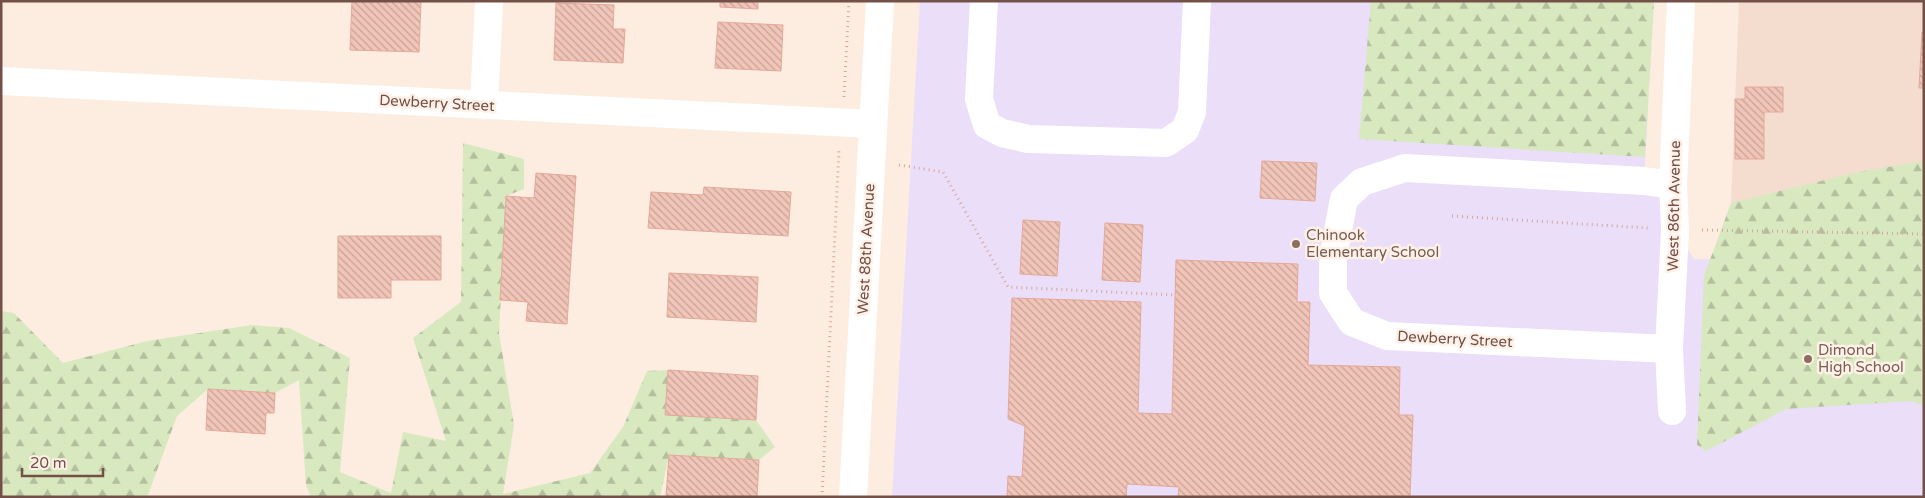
<svg xmlns="http://www.w3.org/2000/svg" width="1925" height="498" viewBox="0 0 1925 498" font-family="'Varela Round',sans-serif">
<defs>
<pattern id="forest-firs" width="22" height="20" patternUnits="userSpaceOnUse" patternTransform="scale(1.25)"><rect width="22" height="20" fill="#d8e9bf"/><path d="M5 1l3.5 6h-7zM16 11l3.5 6h-7z" fill="#b4bf9d"/></pattern>
<pattern id="building-back-hatch" width="6" height="6" patternUnits="userSpaceOnUse" patternTransform="scale(1.25)"><rect width="6" height="6" fill="#f1c5b8"/><path d="M-1 5l2 2M0 0l6 6M5-1l2 2" fill="none" stroke="#c8a298"/></pattern>
</defs>
<rect width="100%" height="100%" fill="#fcede0"/>
<!-- residential -->
<path fill="#f4ddcf" d="M1739,1H1924V217L1731,203Z"/>
<!-- education -->
<path fill="#eadef8" d="M920,1H1654L1644,181L1673,185L1675,229L1694,259L1924,263V497H892Z"/>
<!-- forest -->
<path fill="url(#forest-firs)" d="M1371,1H1654L1645,157L1359,139Z
M463,143L524,159V189L506,196L499,333L514,425L503,494L590,473L623,427L647,371L668,370L665,414L756,420L775,447L759,460L669,455L660,497H311L306,485L299,380L275,393L208,389L177,416L148,495L142,497H1V311L14,313L63,363L147,341L252,325L289,328L350,358L340,472L391,493L403,432L446,441L413,338L461,302Z
M1924,161V405L1910,401L1786,409L1706,451L1697,445L1704,276L1731,203L1858,172Z"/>
<!-- building -->
<path fill="url(#building-back-hatch)" stroke="#e4a899" d="M352,1H421L419,52L350,50Z
M720,1H758V9L720,7Z
M556,3L614,5L613,29H625L623,63L554,60Z
M718,22L783,25L781,71L715,68Z
M1922,32H1924V88H1919Z
M1745,87H1783V112H1764V159H1735V99H1745Z
M1262,161L1317,163L1315,201L1260,198Z
M536,173L576,176L567,324L526,321L528,302L500,300L506,196L534,198Z
M704,187L791,192L788,236L648,228L651,192L703,195Z
M1023,220L1060,222L1057,276L1020,274Z
M1105,223L1143,225L1140,282L1102,280Z
M338,236H441V280H391V298H338Z
M1176,260L1298,264L1297,302H1310L1308,365L1400,367L1399,415H1413L1410,497H1178L1179,487L1127,484L1126,497H1007L1008,476L1022,477L1025,426L1008,419L1012,298L1141,302L1138,413L1172,414Z
M669,273L758,277L756,322L667,317Z
M668,370L758,376L756,420L665,415Z
M208,389L275,393L274,413H266L265,434L206,430Z
M669,455L759,460L757,497H666Z"/>
<g fill="none" stroke-linecap="round" stroke-linejoin="round">
<!-- path -->
<path stroke="#d6a89c" stroke-width="3" stroke-dasharray="1 4" stroke-linecap="butt" d="M844,97L849,1
M899,165L943,172L1008,287L1175,295
M1452,216L1648,228
M1702,230L1924,234
M822,497L839,150"/>
<!-- minor -->
<path stroke="#fff" stroke-width="28" d="M984,1L979,99L987,125L1002,133L1028,139L1166,143L1185,130L1192,112L1197,1
M1,81L873,124
M484,105L489,1
M1669,349L1387,336L1352,322L1333,293V257L1344,199L1362,182L1405,168L1644,181L1673,185
M1672,411L1669,349L1675,230L1673,185L1681,1
M853,497L880,1"/>
</g>
<!-- markers -->
<g fill="#8d6e63" stroke="#fff1e7" stroke-width="2">
<circle cx="1296" cy="244" r="5"/>
<circle cx="1808" cy="359" r="5"/>
</g>
<g text-anchor="middle" stroke-width="5" stroke-linejoin="round" paint-order="stroke">
<!-- street labels -->
<g font-size="15" fill="#735048" stroke="#fff1e7">
<text transform="translate(437 103) rotate(3)" y="5">Dewberry Street</text>
<text transform="translate(1674 206) rotate(-89)" y="5">West 86th Avenue</text>
<text transform="translate(866 249) rotate(-87)" y="5">West 88th Avenue</text>
<text transform="translate(1455 339) rotate(3)" y="5">Dewberry Street</text>
</g>
<!-- education labels -->
<g font-size="15" fill="#785e54" stroke="#fff1e7" text-anchor="start">
<text x="1306" y="240">Chinook<tspan x="1306" dy="17">Elementary School</tspan></text>
<text x="1818" y="355">Dimond<tspan x="1818" dy="17">High School</tspan></text>
</g>
</g>
<!-- border -->
<rect width="1925" height="498" fill="none" stroke="#735048" stroke-width="5"/>
<!-- scale -->
<path d="M22 468v8h81v-8" fill="none" stroke="#735048" stroke-width="2.5"/>
<text x="30" y="468" font-size="15" fill="#735048" stroke="#fff1e7" stroke-width="4" paint-order="stroke">20 m</text>
</svg>
